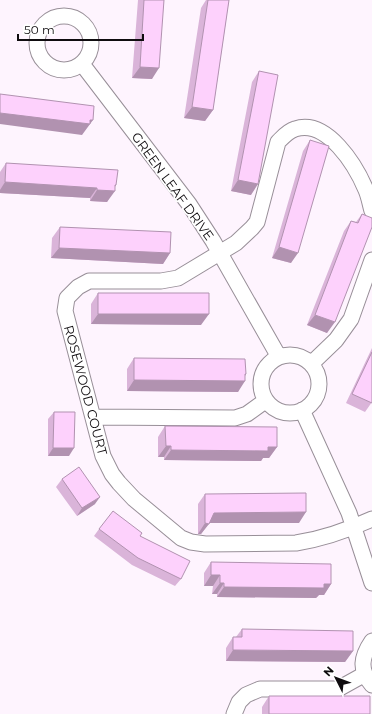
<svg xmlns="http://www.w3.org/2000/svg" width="372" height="714" viewBox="0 0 372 714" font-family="Montserrat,sans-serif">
<rect width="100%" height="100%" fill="#fef4fe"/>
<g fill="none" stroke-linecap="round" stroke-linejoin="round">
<defs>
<path id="minor" d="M37 43a27 27 0 1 1 54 0a27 27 0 1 1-54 0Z
M82,64L189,204L213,241L279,357
M372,211C370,204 369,197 366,190C356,166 327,118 295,129C288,131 283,137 278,142L257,222L252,228L236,243L178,278L161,281H89L78,287L67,298L65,311L103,456L112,474L119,483L134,499L181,538L191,542L205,544L296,543C322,539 348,530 372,519
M261 384a29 29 0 1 1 58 0a29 29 0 1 1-58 0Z
M311,364L336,340L351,319L372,260
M302,410L349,513L372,583
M93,417L235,418L247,414L265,401
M372,641C361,657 359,670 372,685
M234,714L239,702L246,695L260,689H338L365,674"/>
</defs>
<!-- minor casing -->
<use href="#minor" stroke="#988f98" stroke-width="17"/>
<!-- minor -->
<use href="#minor" stroke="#fff" stroke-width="15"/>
</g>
<!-- wall -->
<path fill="#dab4d9" d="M138,0H164L152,79L132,78Z
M206,0H229L213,110L205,121L184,118L201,8Z
M259,71L251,195L231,191L252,82Z
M310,140L291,263L272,258L303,151Z
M6,163L116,185L107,202L90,201V198L0,193V172Z
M362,214L327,333L307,325L344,231L351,221L356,222Z
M60,227L170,253L163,264L51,258L52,238Z
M98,293L201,325L91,324V304Z
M372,348V402L365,412L346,403Z
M134,358L246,374L238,392L127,391V369Z
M54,412L69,456H48V419Z
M165,426L277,447L269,458H263L261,461L164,460V457H158V437Z
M62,479L95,504L77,516L56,487Z
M205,494L299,523H209L201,534H198V504Z
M99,529L181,579L175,586L132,565L94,536Z
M211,562L331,584L324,595H319L316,598L217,597V594H212L213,586H204V573Z
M242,629L353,651L345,662L226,661V648L233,637H236Z
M269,696L370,714H262V707Z"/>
<!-- shaded-wall -->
<path fill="#b192b0" d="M140,67L159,68L152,79L132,78Z
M192,107L213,110L205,121L184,118Z
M0,113L90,120H93L82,135L0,124Z
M238,180L258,184L251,195L231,191Z
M5,182L97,188L90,198L0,193V190Z
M115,185H116L112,191H115L107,202L90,201L97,190Z
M279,247L298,253L291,263L272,258Z
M59,248L170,253L163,264L51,258Z
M98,314H209L201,325L91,324Z
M315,315L335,322L327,333L307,325Z
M245,374H246L242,381H245L238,392L127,391L134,380Z
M166,446H171L164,457H158Z
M268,447H277L269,458H263L261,461L164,460L171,450Z
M53,448H74L69,456H48Z
M100,497L95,504L77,516L82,508Z
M306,512L299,523H206L214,513Z
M205,523L209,524L201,534H198Z
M211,575H220L213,586H204Z
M220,583H224L217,594H212Z
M324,584H331L324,595H319L316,598L217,597L224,587Z
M233,650L353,651L345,662L226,661Z"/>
<!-- building -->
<path fill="#fdd1fc" stroke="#b192b0" d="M144,0H164L159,68L140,67Z
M208,0H229L213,110L192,107Z
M259,71L278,75L258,184L238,180Z
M0,94L94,106L93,120H90V124L0,113Z
M310,140L329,146L298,253L279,247Z
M6,163L118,170L116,185H115V191L97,190V188L5,182Z
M362,214L372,218V227L335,322L315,315L351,221L358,223Z
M60,227L171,232L170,253L59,248Z
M98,293H209V314H98Z
M372,352V403L352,394Z
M134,358L245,359L246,374H245V381L134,380Z
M54,412H75L74,448H53Z
M165,426L277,427V447H268V451L171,450V446H166Z
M79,467L100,497L82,508L62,479Z
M306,493V512L214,513L209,524L205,523V494Z
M113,511L142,533L140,536L190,561L181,579L138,558L99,529Z
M211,562L331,564V584H324V588L224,587V583H220V575H211Z
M242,629L353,631V651L233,650V637H242Z
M269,696H370V714H269Z"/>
<g text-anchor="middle" stroke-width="3.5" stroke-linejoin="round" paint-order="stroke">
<!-- street labels -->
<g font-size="13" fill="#0f0c0f" stroke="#fff">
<text transform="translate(173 186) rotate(54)" y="5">GREEN LEAF DRIVE</text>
<text transform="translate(86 390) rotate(75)" y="5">ROSEWOOD COURT</text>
</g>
</g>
<!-- north arrow -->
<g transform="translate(336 678) rotate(312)" stroke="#ffffff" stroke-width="3" paint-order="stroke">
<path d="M0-3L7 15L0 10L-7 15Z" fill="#0f0c0f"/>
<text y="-6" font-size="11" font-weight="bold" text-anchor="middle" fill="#0f0c0f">N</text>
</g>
<!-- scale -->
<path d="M18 34v6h125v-6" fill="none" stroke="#0f0c0f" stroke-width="2"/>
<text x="24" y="34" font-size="12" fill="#0f0c0f" stroke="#ffffff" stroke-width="3" paint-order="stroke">50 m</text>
</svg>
